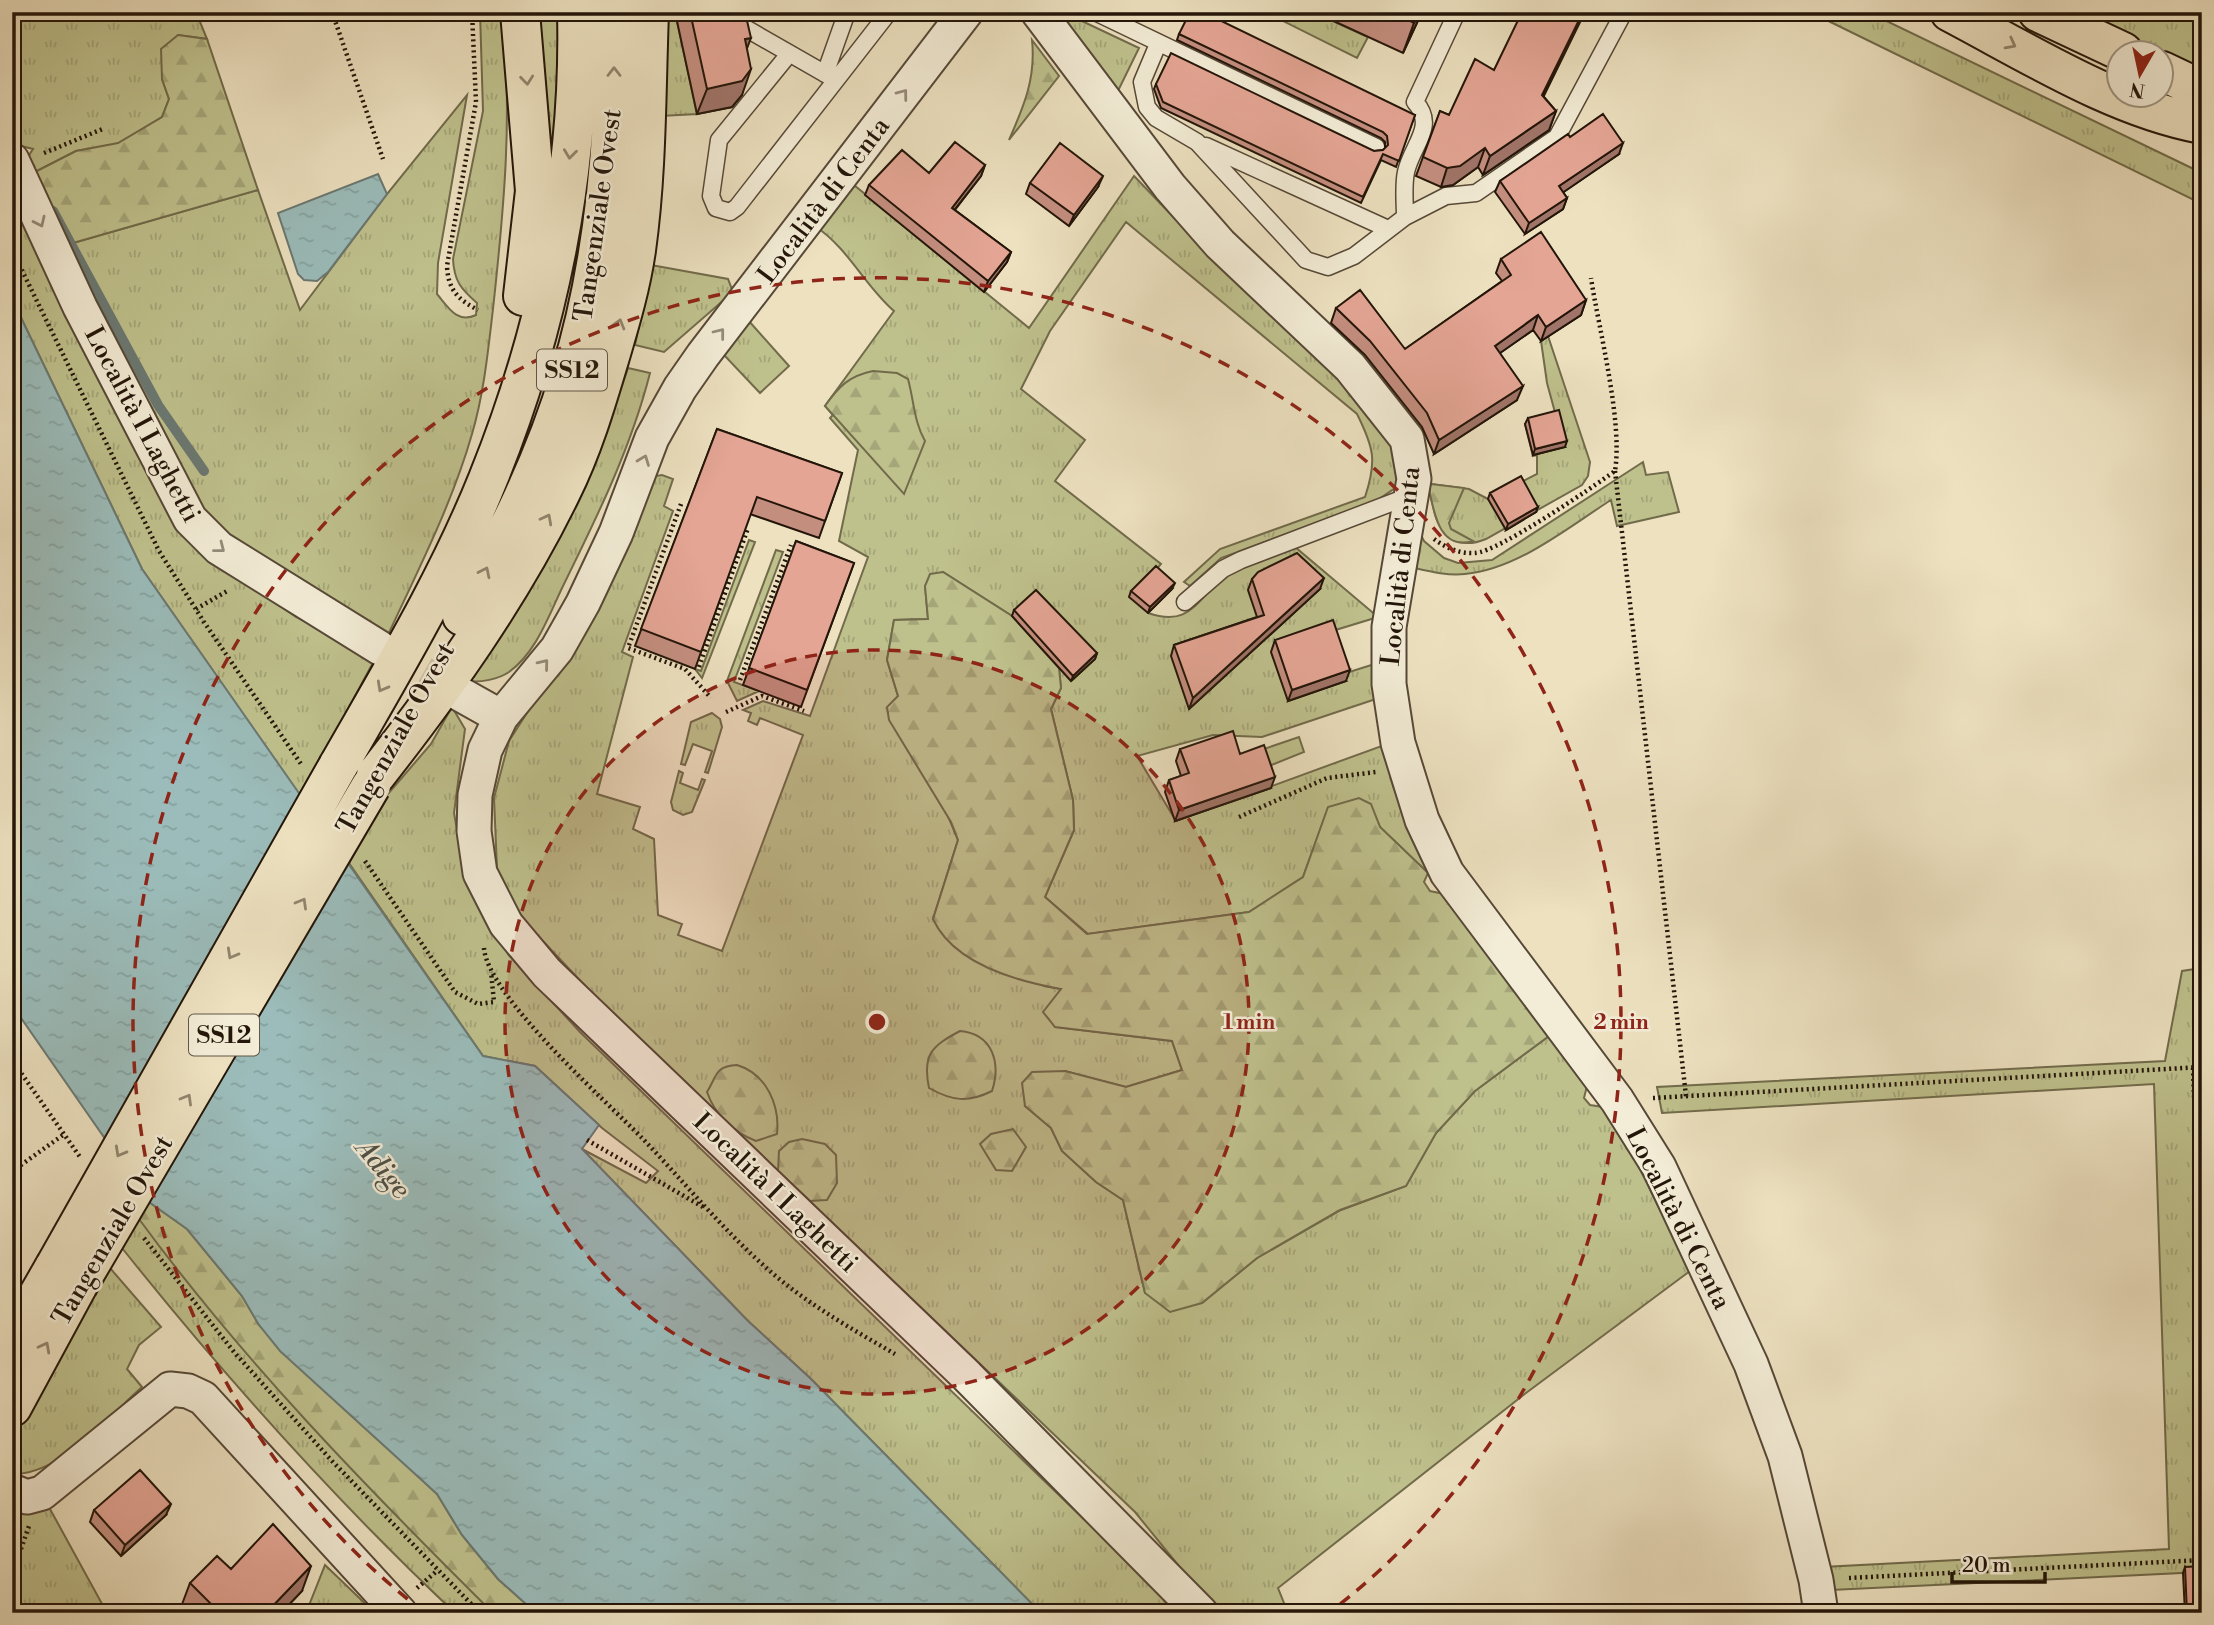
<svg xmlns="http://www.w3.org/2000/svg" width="2214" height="1625" viewBox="0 0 2214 1625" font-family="'Libre Bodoni',serif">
<defs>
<pattern id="grass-tufts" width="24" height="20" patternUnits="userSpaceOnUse" patternTransform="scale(1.75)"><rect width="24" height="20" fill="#bfc18d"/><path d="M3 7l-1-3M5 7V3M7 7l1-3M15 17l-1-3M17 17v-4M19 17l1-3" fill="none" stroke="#a4a578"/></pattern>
<pattern id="forest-firs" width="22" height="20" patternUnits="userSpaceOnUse" patternTransform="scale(1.75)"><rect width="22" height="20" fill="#bfc18d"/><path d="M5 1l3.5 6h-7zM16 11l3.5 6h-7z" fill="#a4a578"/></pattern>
<pattern id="water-ripples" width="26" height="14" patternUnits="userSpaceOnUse" patternTransform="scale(1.75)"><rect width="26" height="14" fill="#9bbcba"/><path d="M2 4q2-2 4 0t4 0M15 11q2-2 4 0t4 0" fill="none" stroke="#85a19f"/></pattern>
</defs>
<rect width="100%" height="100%" fill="#ede1c0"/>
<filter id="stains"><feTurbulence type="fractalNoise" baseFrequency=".00286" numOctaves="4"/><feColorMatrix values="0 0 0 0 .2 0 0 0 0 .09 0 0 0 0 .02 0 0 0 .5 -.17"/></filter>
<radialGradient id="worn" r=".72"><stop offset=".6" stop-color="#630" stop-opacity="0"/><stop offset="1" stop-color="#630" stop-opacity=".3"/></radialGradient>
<!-- grass -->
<path fill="url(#grass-tufts)" stroke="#716b4b" stroke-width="2" d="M12,12H196L207,39L178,35L162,79L169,99L162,117L118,144L76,151L33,173L26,160L33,149L17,145L12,135Z
M480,12H502C513,114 504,208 493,309C488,351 484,393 472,434C452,504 418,570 388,635L224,536L209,520L59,247L258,190L300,310L387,194L467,95L438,263L437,294C448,307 457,324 476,315L477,303C461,289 454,281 453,259L483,111Z
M536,12H559V113L549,188Z
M661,12H675L697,114L661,116Z
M1055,12L1065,13L1139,48L1115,97Z
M1265,12H1313L1368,37L1357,58Z
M1810,12H1868L2202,173V204Z
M2070,12H2202V76L2162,52H2153Z
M1134,176L1209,254L1390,426L1401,484L1376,501L1221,558L1190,586L1184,582L1220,549L1365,497C1377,461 1374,448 1357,414L1126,222L1050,331L1021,389L1085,440L1055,481L1161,564L1154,572L1148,613C1192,628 1196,598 1225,577C1244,563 1274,556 1295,547L1378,617L1329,632L1343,674L1381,662L1376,699L1262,737L1213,735L1137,756L1176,821L1387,744L1393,786L1428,873L1380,827L1370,804L1328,808L1303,877L1249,912L1088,934L1045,897L1074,830L1073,800L1051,709L1061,688L1059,668L1012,616L943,572L925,586L928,619L894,620L887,660L898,696L958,840L933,919L1044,986L1062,989L1055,1027L1172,1041L1182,1070L1126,1087L1065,1071L1025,1106L1051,1128L1062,1151L1096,1182L1123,1200L1145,1293L1202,1303L1257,1258L1341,1210L1406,1186L1436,1133L1475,1091L1549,1036L1587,1086L1584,1098L1590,1105L1603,1107L1633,1155L1690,1271L1526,1393L1278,1588L1288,1613H1217L1135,1512L589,990L524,921L503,891L497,869L494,798L509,741L585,622L650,477L662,475L673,479L664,506L673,511L622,652L633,657L597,794L640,807L633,829L654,839L658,915L682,924L678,935L722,951L803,735L760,718L757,725L748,721L751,713L743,710L763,701L810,716L868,557L839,541L858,450L830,418L833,415L825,406L894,311C865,286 848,248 816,227L849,181L1029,328Z
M12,187L193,544L296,617L376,657L301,797L142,569L12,299Z
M651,265L728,279L733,292L664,352L635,345Z
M748,320L789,366L760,393L723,354Z
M1548,336L1590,462L1588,476L1582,485L1486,539C1457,551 1438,535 1433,506C1431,498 1428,492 1431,484L1469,489L1488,499L1537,474V455L1533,456L1525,424L1556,416L1547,383L1541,341Z
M628,368L650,373C631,448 597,517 563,586C549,615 536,653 509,672C499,679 480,683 468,681L606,430Z
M1643,462L1646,475L1668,472L1679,512L1617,526L1611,500C1567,528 1518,569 1465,574C1447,576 1428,571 1410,567L1418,529L1424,541L1444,558L1458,563L1492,560Z
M749,540L755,542L702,678L695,669L701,671Z
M776,550L783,552L734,682L759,691L737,701L727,681Z
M452,707L465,729L454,813L460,847L482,911L508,954L580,1032L1181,1613H1041L811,1379L748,1321L582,1149L646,1183L658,1171L602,1128L535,1066L483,1056L349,863L387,795L431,744Z
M712,713L720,719L722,727L708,773L705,772L712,751L693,744L685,765L681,764L691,722Z
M1299,737L1304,752L1264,768L1258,751Z
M679,771L683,773L680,783L698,790L702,779L705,780L692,812L683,815L673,810L671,802Z
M2202,968V1572L1831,1590L1823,1567L2169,1549L2154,1084L1662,1113L1657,1087L2165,1061L2182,971Z
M149,1202L242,1296L259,1325L280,1351L437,1494L462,1535L498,1579L536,1613H455C335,1500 225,1377 122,1248Z
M110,1268L161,1327L139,1345L127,1369L142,1387C108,1417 63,1472 16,1474L12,1470V1441Z
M50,1509L107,1613H12V1511L20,1514Z
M325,1565L375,1613H306Z"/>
<!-- forest -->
<path fill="url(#forest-firs)" stroke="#716b4b" stroke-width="2" d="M178,35L207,39L258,190L59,247L33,173L76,151L118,143L162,117L169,99L162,79L161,49Z
M1032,40L1059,76L1009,140C1024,106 1036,78 1032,40Z
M873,371L897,373L908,379C914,401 914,422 925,441L904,494L825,406C839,386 849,376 873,371Z
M1431,484L1464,488L1449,523L1451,529L1473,541C1439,551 1434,512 1429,489Z
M943,572L1012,616L1059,668L1061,688L1051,709L1073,800L1074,830L1045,897L1087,934L1249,912L1303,877L1328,807L1359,798L1371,804L1380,827L1428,873L1424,882L1430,891L1444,894L1549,1036L1475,1091L1436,1133L1406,1186L1340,1210L1257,1258L1202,1303L1170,1312L1145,1293L1123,1200L1096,1182L1062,1151L1051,1128L1025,1106L1022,1083L1032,1072L1065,1071L1126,1087L1182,1070L1172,1041L1055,1027L1043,1012L1061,989C1016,981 953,963 933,919L958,840L951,822L889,720L887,707L898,696L887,660L894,620L928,619L925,586L930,574Z
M960,1031C993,1034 1001,1063 992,1091C968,1103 952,1101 929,1088C922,1054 932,1046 960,1031Z
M737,1065C767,1074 780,1106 777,1134L756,1141C733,1132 715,1115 707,1092C717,1076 715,1066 737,1065Z
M1013,1129L1026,1147L1012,1171L996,1170L980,1144L991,1134Z
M802,1139L825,1144L836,1155L837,1183L827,1200L810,1201L778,1171L779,1151L789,1142Z
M149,1202L187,1229L242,1296L259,1325L437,1494L462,1535L498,1579L536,1613H493C368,1489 243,1361 139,1219Z"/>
<!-- water -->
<path fill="url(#water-ripples)" stroke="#6b7973" stroke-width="2" d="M378,174L387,194L328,272L317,281L304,280L298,274L278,213Z
M12,299L142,569L483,1056L535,1066L599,1125L582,1149L748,1321L811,1379L1041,1613H536L498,1579L462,1535L437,1494L280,1351L259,1325L242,1296L187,1229L149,1202L12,1005Z"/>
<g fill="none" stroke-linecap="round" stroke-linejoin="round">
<!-- stream -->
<path stroke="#6b7973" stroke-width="10" d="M53,211L158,405L204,471"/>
<!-- street-tunnel -->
<path stroke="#cfc2a5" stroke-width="33" stroke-dasharray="33 17" stroke-linecap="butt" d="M380,648L460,694"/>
<defs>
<path id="lane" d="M1095,12L1376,147
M747,29L836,80
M1158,44L1142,82L1147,107L1156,118L1197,142L1306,260L1328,267L1354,256L1405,217L1446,196L1476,193L1557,137L1624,12
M789,54L719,140L711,196L716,208L730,212L737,207L889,12
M825,74L847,12
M1206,146L1388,229
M1405,217C1405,203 1403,186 1406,172C1412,145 1437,126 1415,102L1457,12
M1185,602L1223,569L1241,560L1412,495"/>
<path id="street" d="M966,12L703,355L680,388L652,438L616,533L583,603L557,649L501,717L485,750L475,795L474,831L480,873L506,924L547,973L967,1376L1201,1613
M1038,12L1170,187L1220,244L1350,367L1407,439L1414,479L1389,627V684L1398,743L1422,820L1447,873L1617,1100L1659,1167L1751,1364L1785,1456L1816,1580L1821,1613
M12,160L80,307L190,519L219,548L380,648
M460,694L501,717
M12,1491L27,1497L42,1493L170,1389L188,1391L203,1398L400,1613"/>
<path id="highway" d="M520,12L535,191L523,296
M1950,12C2028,53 2115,108 2202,124
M2038,12L2123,52
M2162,71L2202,90
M462,616C505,539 545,459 570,375C605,262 616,130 614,12
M338,766C391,673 448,579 488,479C548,331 581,172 577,12
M376,775C445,687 512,593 561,492C583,448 597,400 611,353C621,319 631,285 636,250C647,171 646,92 649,12
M12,1341L55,1266
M12,1407L78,1285"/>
</defs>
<!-- lane casing -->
<use href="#lane" stroke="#564837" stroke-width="19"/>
<!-- street casing -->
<use href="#street" stroke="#564837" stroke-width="37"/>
<!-- highway casing -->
<use href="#highway" stroke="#231509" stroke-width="42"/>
<!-- path -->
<path stroke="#231509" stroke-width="4.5" stroke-dasharray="2 3.5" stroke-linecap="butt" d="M332,12L383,159
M472,12L476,102L447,266C448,289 457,299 478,310
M44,153L105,128
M12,250L159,551L204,622L301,764
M1615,471L1686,1096
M681,504L628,648L685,669L711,698
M1434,539C1446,548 1460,554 1475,553C1498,552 1593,487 1615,471C1623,422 1599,330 1591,278
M196,609L229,590
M699,667L748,528
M740,680L791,545
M726,712L762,696L804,711
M1239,817L1327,778L1376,772
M365,861L455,992L478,1004L494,1002L491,972
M484,948C487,995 606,1101 642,1138C688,1186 731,1240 783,1282C818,1310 857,1332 895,1354
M12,1060L80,1157
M2193,1068L2202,1307
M1653,1098L2202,1067
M587,1140L703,1207
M12,1168L14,1170L63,1135
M144,1238L234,1352L332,1461L480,1613
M12,1575L29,1526
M1849,1578L2202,1560
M417,1588L438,1570"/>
<!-- lane -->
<use href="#lane" stroke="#f3ecd6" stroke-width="16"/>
<!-- street -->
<use href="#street" stroke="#f3ecd6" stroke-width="33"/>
<!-- highway -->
<use href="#highway" stroke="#ede1c0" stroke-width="38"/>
<defs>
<path id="highway-bridge" d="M55,1266L338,766
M78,1285L371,786"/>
</defs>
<!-- highway-bridge casing -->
<use href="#highway-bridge" stroke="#231509" stroke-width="42" stroke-linecap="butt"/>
<!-- highway-bridge -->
<use href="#highway-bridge" stroke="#ede1c0" stroke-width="38"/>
</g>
<!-- wall -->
<path fill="#c48e7f" stroke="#231509" stroke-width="2" d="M675,12H745L747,49L742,95L732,107L697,114Z
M780,12H792L790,16Z
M1314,12H1422L1403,53Z
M1179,34L1415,115L1396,167L1381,160L1361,203L1161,108L1154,89L1156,84L1374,151L1383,150L1385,148V142L1381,138L1177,40Z
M1544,97L1556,111L1549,130L1483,175L1478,167L1453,185L1441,187L1416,176L1440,111L1449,115Z
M1570,137L1619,154L1563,192L1567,198L1563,209L1525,234L1495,192L1500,181Z
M985,165L981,176L955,210L1011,252L1007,262L984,292L865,195L869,185Z
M1030,183L1098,187L1069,226L1026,194Z
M1501,259L1586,300L1581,315L1541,341L1533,330L1500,353L1517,400L1434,454L1422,427L1365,355L1331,323L1336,308L1405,349L1502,281L1496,273Z
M1528,418L1565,447L1533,455L1525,424Z
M717,429L842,473L819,538L750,514L695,669L635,646Z
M1490,493L1536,512L1506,530L1488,499Z
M796,541L854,563L801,707L743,685Z
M1252,579L1320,589L1189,709L1171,656L1174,645L1257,617L1248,590Z
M1172,589L1148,613L1129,597L1131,591Z
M1014,610L1097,653L1095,659L1071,681L1012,616Z
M1275,640L1346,681L1288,701L1271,652Z
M1180,749L1240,754L1271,788L1175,821L1165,792L1169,780L1181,776L1176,761Z
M2199,977H2202V1015H2200L2197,983Z
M94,1510L166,1515L121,1556L90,1522Z
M2185,1567L2202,1613H2185L2183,1573Z
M231,1569L302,1591L281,1613H186L181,1607L190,1583Z"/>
<!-- shaded-wall -->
<path fill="#a07468" stroke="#231509" stroke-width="2" d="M1419,12H1422L1403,53L1414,23Z
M1583,12H1585L1535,114L1542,95Z
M751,38L741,64L745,39Z
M751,69L742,95L732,107L697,114L707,89Z
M1556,111L1549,130L1483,175L1490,156Z
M1623,143L1619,154L1555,198L1559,186Z
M1485,148L1478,167L1453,185L1441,187L1447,168Z
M985,165L981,176L948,218L952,208Z
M1103,176L1098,187L1069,226L1074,215Z
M1567,198L1563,209L1525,234L1529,223Z
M1011,252L1007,262L984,292L988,281Z
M1586,300L1581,315L1541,341L1546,327Z
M1538,315L1533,330L1490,360L1495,346Z
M1523,386L1517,400L1434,454L1439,440Z
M1567,441L1565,447L1533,455L1535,449Z
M1538,507L1536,512L1506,530L1508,524Z
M1324,578L1320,589L1189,709L1193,698Z
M1175,583L1172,589L1148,613L1150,607Z
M1097,653L1095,659L1071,681L1073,676Z
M1350,670L1346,681L1288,701L1292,690Z
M1275,777L1271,788L1175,821L1179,810Z
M171,1504L166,1515L121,1556L125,1545Z
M311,1566L302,1591L281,1613H266Z"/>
<!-- building -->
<path fill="#e4a594" stroke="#231509" stroke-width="2" d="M690,12H745L751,38L745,39L751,69L742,81L707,89Z
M1190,12H1203L1415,115L1399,161L1383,154L1363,197L1163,102L1156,84L1171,53L1374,151L1383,150L1388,145L1387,136L1383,132L1179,34Z
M1392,12H1419L1414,23Z
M1522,12H1583L1542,95L1556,111L1490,156L1485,148L1460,166L1447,168L1423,157L1440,111L1449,115L1475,59L1494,70Z
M1603,114L1623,143L1559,186L1567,198L1529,223L1500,181L1568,134L1570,137Z
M955,142L985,165L952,208L1011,252L988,281L869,185L902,150L929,173Z
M1060,143L1103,176L1074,215L1030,183Z
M1541,232L1586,300L1546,327L1538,315L1495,346L1523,386L1439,440L1427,413L1370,341L1336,308L1360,290L1405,349L1511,275L1501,259Z
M1559,410L1567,441L1535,449L1528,418Z
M717,429L842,473L825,521L757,497L701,652L641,629Z
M1521,476L1538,507L1508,524L1490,493Z
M796,541L854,563L807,690L749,668Z
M1297,553L1324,578L1193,698L1174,645L1264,615L1252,579L1258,572Z
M1156,566L1175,583L1150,607L1131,591Z
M1036,590L1097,653L1073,676L1014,610Z
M1333,620L1350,670L1292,690L1275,640Z
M1233,731L1240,754L1264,745L1275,777L1179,810L1169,780L1189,773L1180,749Z
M2199,977H2202V1008Z
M140,1470L171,1504L125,1545L94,1510Z
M273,1524L311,1566L266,1613H250L248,1611L247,1613H220L190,1583L217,1556L231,1569Z
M2202,1566V1613H2187L2185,1567Z"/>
<!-- one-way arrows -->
<defs><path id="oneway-chevron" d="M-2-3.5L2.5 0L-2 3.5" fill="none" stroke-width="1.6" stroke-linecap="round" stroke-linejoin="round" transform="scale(1.75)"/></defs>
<g stroke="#92856e">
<use href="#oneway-chevron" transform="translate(2011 44) rotate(28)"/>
<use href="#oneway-chevron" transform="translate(614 72) rotate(-90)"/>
<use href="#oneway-chevron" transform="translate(527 80) rotate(84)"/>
<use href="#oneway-chevron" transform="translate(570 154) rotate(97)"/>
<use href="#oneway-chevron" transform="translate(619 324) rotate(-74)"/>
<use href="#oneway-chevron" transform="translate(547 519) rotate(-62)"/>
<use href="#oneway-chevron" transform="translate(485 572) rotate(-64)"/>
<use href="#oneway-chevron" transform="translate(382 687) rotate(119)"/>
<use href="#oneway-chevron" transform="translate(302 903) rotate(-60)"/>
<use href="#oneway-chevron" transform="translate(232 954) rotate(119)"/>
<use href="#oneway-chevron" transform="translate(187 1099) rotate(-60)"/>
<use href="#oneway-chevron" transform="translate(120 1152) rotate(119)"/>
<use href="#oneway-chevron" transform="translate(45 1347) rotate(-62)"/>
</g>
<g stroke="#958b7a">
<use href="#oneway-chevron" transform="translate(903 94) rotate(-53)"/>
<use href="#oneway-chevron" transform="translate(40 222) rotate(65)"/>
<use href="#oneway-chevron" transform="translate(720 333) rotate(-52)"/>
<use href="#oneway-chevron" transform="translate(644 460) rotate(-69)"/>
<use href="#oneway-chevron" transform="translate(220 548) rotate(38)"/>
<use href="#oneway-chevron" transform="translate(544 664) rotate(-51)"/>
</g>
<!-- distance rings -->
<circle cx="877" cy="1022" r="372" fill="#8f2418" fill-opacity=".12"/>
<g fill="none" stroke="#8f2418" stroke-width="3.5" stroke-dasharray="12 9">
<circle cx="877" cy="1022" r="372"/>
<path d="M424 1612A744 744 0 1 1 1330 1612"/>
</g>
<g text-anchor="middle" stroke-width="5" stroke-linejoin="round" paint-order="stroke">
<!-- shield labels -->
<g fill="#f3ecd6" stroke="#615646" stroke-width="2">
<rect x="537" y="349.5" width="70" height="41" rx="5"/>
<rect x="189" y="1014.5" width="70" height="41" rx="5"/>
</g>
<g font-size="24" font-weight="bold" fill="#231509">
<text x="572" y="378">SS12</text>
<text x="224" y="1043">SS12</text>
</g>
<!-- street labels -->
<g font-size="26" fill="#231509" stroke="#f3ecd6">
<text transform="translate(823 200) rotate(-53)" y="9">Località di Centa</text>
<text transform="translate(597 215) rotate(-82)" y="9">Tangenziale Ovest</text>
<text transform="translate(143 424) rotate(62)" y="9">Località I Laghetti</text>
<text transform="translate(1400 566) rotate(-84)" y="9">Località di Centa</text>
<text transform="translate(395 738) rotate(-61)" y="9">Tangenziale Ovest</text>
<text transform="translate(776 1192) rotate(44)" y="9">Località I Laghetti</text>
<text transform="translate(1679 1218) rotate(63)" y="9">Località di Centa</text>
<text transform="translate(112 1230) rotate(-60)" y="9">Tangenziale Ovest</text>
</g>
<!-- water labels -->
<g font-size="28" font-style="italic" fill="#4d4f47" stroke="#f3ecd6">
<text transform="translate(384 1168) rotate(50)" y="10">Adige</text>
</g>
</g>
<circle cx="877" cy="1022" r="10" fill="#8f2418" stroke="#f3ecd6" stroke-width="3.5"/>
<g font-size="21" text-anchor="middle" font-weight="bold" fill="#8f2418" stroke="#f3ecd6" stroke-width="5" stroke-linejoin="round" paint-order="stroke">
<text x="1249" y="1029">1 min</text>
<text x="1621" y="1029">2 min</text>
</g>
<!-- margin -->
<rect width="2214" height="1625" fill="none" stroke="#ede1c0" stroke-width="42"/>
<rect x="14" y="14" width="2186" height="1597" fill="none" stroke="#231509" stroke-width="3.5"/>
<rect x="21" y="21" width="2172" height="1583" fill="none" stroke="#231509" stroke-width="2"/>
<!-- north arrow -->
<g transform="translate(2140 74) rotate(189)"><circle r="33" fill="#f3ecd6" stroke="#a09684" stroke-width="2"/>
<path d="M0-5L12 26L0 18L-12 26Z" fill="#8f2418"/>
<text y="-10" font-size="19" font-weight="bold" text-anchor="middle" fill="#231509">N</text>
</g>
<!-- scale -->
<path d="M1952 1572v10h93v-10" fill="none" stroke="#231509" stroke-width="3.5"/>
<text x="1962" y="1572" font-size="21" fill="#231509" stroke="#f3ecd6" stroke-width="5" paint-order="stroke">20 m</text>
<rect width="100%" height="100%" filter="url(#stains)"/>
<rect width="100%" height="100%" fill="url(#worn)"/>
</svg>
